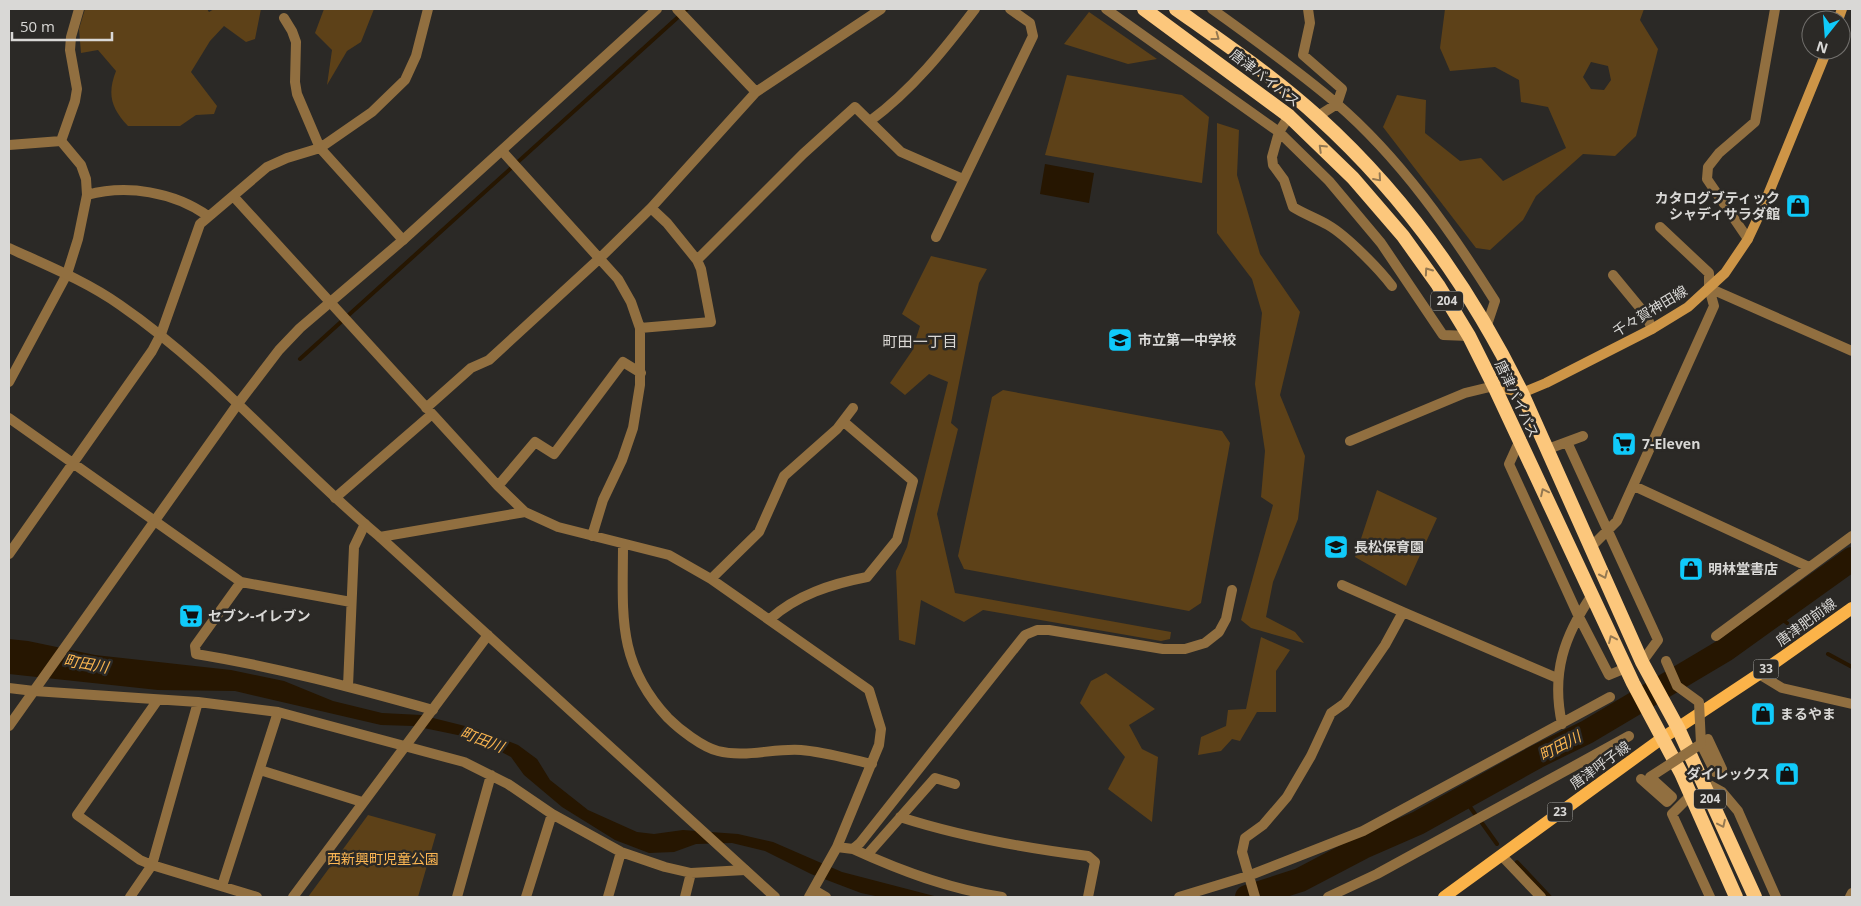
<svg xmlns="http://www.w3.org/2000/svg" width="1861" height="906" viewBox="0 0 1861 906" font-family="'Open Sans','Noto Sans JP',sans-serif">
<rect width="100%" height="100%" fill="#2b2926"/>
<!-- green -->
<path fill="#5d4118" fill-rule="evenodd" d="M85,9H207L209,12L214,9H261L255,39L246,42L224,26L210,41L191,72L217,106L214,114L196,115L180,126H128C111,108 107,94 116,71L98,50L81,53L79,29Z
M324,9H374L361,42L347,51L327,85L332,50L315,33Z
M1445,9H1644L1640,20L1658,49L1636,136L1615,156L1583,154L1536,196L1523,220L1490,250L1476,248L1383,127L1397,95L1426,100L1425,133L1460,161L1481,158L1503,181L1566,148L1548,107L1521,102L1519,80L1495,67L1450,71L1440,48ZM1591,62L1608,66L1611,80L1604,90L1591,89L1583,77Z
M1089,12L1157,59L1128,64L1064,44Z
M1067,75L1182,95L1209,117L1202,183L1045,155Z
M1217,123L1239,130L1237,175L1260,254L1300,312L1280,395L1305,456L1298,519L1273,582L1266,617L1295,632L1304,643L1251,628L1241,620L1273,505L1261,497L1265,451L1255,384L1262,313L1252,279L1217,233Z
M931,256L987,269L979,283L951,423L958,429L937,514L955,593L1171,632L1170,639L1161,641L983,610L964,622L921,600L915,645L899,640L896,571L907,547L948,382L929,374L905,395L890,383L912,351L920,326L902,314Z
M1003,390L1222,431L1230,443L1201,603L1189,611L964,569L958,556L992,397Z
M1377,490L1437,518L1406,586L1355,557Z
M1261,637L1290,650L1276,671V712H1257L1240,741L1232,739L1221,751L1198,755L1201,737L1226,726L1228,710L1246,709Z
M1106,673L1155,709L1129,725L1142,749L1158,757L1152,822L1108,789L1125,757L1080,703L1091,681Z
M368,815L436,834L418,897H308Z"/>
<!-- water -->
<path fill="#261601" d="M1045,164L1094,173L1089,203L1040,194Z
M9,639L28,641L95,655L231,670L284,681L333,701L382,713L421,715L477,729L518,745L537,759L550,780L588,810L637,832L654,834L683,830L738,834L773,842L842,872L938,897H880L861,893L811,874L765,851L732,843L696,844L674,852L649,853L615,840L562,807L524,775L511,757L477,739L414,726L381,725L235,691L158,690L9,674Z"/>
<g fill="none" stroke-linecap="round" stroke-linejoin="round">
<!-- stream -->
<path stroke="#261601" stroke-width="4" d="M300,359L687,9
M1775,614L1787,623
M1828,654L1852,667
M1463,797L1475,814
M1482,823L1497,844
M1517,862L1550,897"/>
<!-- river -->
<path stroke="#261601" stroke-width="24" d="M1247,897L1300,880L1363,847L1418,823L1538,756L1587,732L1725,650L1852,559"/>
<!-- pedestrian -->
<path stroke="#916f40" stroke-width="10" d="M1701,744L1715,772L1722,769L1708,739
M1328,897L1377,874L1629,736"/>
<!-- minor -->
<path stroke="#916f40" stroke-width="10" d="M677,9L756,92
M1106,9L1279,132L1329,181L1381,243L1443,335L1469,336
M1212,9C1254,39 1297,70 1336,103C1400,158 1451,231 1495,301L1487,325
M1308,9L1310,23L1303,55L1342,89L1337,104L1318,116
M284,18L292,31L296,42L295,82L297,94L320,148L403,240
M1289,116L1279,132L1272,157L1273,165L1284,180L1293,207C1304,214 1316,218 1328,225C1347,236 1379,269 1392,286
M870,121C912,90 944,50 975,9
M61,141L75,101L77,89L70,50L71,37L79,9
M9,145L61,141
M502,151L618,279L631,302L640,328V385L633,428L622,460L603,500L592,536
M87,195C127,184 174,192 208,216
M234,197L498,486L525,512L558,527L669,555L711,579L869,690L881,729L879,745L837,847L809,897
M651,208L667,223L697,260
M936,237L1033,36L1030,23L1010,9
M1748,239L1707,179L1708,167L1719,153L1755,122L1775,9
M1613,275L1646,315L1652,329
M1709,288L1852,351
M640,328L711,322L701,269L697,260L803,154L855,107L901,152L963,179
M9,382L67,274L78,239L87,195L86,179L81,165L61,141
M426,408L471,368L489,360L600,258L651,208L756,92L881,9
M9,418L241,582L351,602
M1350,441L1465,393L1494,386
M1519,442L1509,464L1578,615L1609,675L1626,668
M1567,442L1658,640L1642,662
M1548,449L1583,436
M498,486L535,442L554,454L623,362L641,373
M1634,486L1809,567
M335,498L432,414
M380,537L525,512
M623,544C623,614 616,662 668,718C679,729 702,747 718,751C745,758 774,748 801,750C825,752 849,759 872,764
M1591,547L1617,521L1714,306L1709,288V273L1660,227
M9,554L152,351L161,334L200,224L267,167L287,158L320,148L372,112L405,80L416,56L428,9
M711,579L759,532L784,476L837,429L853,408
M241,582L195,646L196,654C276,667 355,688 433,710
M1342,585L1403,612
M770,619C797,595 831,584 867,577L897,540L913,481L844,422
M1716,636L1852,536
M1759,674L1782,688L1852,704
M348,686L354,547L365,524
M34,691L198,702L278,712L464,762L508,784L552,814L621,852L665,867L691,873L745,870
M157,701L77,815L140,860L152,865L257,897
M1562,724C1551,673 1564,636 1592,595
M260,770L362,802
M1702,781L1722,792L1738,811L1776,897
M1691,795L1672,814L1710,897
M900,817C962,837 1024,848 1088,856L1095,862L1088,897
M837,847L853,849L860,843L1025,635L1037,630H1049L1163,649H1185L1205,643L1219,632L1226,619L1232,590
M853,849C901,871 949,889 1002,897
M867,855L935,778L955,784
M1501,855L1541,897
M222,886L278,712
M814,890L826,897
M130,897L152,865L198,702
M457,897L491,775
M526,897L552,814
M608,897L621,852
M685,897L691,873
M1179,897L1248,876L1363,831L1610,697
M1255,897L1242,852L1245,838L1263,825L1287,797L1311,756L1331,713L1345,703L1385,645L1403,612L1557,678
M1850,897L1852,893"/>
<!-- tertiary -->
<path stroke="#916f40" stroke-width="10" d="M9,248C46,265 86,281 120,305C216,371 291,463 380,537L775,897
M9,688L34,691
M9,726L237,405L279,350L300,328L403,240L657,9
M293,897L488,635"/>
<!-- secondary -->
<path stroke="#cd9547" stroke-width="10" d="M1838,20L1842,9
M1494,386L1522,393L1546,383L1652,329L1688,307L1725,273L1748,239L1763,207L1827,50"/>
<!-- primary -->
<path stroke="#fbb349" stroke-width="12" d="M1444,897L1661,739L1759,674L1852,608"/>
<!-- trunk -->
<path stroke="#fcc77c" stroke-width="14" d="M1144,9L1289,116L1353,178L1403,236L1438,285L1469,336L1494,386L1633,683L1681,773L1736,897
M1176,9C1224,43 1274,77 1318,117C1404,195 1471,289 1522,393L1642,662L1678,728L1755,897"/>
<!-- pedestrian-bridge -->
<path stroke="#916f40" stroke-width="10" d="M1641,779L1667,802L1672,797L1650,777L1701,744L1699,702L1677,686L1666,661"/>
</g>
<!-- one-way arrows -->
<defs><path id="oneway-chevron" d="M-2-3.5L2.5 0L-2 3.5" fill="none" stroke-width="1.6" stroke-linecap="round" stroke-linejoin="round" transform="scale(1.25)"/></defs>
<g stroke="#947851">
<use href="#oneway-chevron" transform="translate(1216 37) rotate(36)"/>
<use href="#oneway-chevron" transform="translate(1322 148) rotate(-136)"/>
<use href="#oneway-chevron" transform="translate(1378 178) rotate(49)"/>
<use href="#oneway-chevron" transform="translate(1428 271) rotate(-125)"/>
<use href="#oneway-chevron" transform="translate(1544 492) rotate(-116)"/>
<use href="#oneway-chevron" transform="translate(1604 575) rotate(66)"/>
<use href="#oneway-chevron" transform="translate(1612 639) rotate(-115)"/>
<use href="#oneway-chevron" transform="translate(1722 824) rotate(65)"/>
</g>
<!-- icons -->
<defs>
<symbol id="shop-square" viewBox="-11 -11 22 22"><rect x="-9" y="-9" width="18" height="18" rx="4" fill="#10cafa" stroke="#2b2926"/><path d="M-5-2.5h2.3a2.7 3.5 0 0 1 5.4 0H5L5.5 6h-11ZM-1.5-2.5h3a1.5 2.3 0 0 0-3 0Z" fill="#111"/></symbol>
<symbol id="school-square" viewBox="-11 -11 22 22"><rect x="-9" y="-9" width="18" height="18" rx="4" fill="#10cafa" stroke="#2b2926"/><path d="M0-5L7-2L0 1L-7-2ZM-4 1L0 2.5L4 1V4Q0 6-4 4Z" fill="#111"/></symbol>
<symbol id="supermarket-square" viewBox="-11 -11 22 22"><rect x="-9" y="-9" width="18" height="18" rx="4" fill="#10cafa" stroke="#2b2926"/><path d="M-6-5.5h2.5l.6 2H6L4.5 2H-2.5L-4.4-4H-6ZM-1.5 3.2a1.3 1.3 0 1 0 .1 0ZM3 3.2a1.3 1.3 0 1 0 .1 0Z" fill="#111"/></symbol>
</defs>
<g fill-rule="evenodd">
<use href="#shop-square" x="1784" y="192" width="28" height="28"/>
<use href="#school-square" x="1106" y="326" width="28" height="28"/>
<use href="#supermarket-square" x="1610" y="430" width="28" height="28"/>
<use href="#school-square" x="1322" y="533" width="28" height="28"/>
<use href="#shop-square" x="1677" y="555" width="28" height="28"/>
<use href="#supermarket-square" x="177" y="602" width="28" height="28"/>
<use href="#shop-square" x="1749" y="700" width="28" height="28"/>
<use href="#shop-square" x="1773" y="760" width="28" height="28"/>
</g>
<g text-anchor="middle" stroke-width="5" stroke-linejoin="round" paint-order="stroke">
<!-- shield labels -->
<g fill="#2b2926" stroke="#a5a4a1" stroke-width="1">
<rect x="1431" y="291.5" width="32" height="19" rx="4"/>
<rect x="1753.5" y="659.5" width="25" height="19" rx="4"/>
<rect x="1694" y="789.5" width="32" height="19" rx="4"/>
<rect x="1547.5" y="802.5" width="25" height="19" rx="4"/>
</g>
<g font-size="12" font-weight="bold" fill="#d9d8d6">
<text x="1447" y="305">204</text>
<text x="1766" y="673">33</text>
<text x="1710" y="803">204</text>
<text x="1560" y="816">23</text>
</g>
<!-- street labels -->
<g font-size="14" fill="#d9d8d6" stroke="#2b2926">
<text transform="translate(1265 78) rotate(38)" y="5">唐津バイパス</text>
<text transform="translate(1650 311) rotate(-31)" y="5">千々賀神田線</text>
<text transform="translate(1517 399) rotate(65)" y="5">唐津バイパス</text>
<text transform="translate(1806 622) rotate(-36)" y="5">唐津肥前線</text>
<text transform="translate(1600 765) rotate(-36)" y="5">唐津呼子線</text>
</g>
<!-- poi labels -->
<g font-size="14" font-weight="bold" fill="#d9d8d6" stroke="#2b2926" text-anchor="start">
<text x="1780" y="203" text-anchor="end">カタログブティック<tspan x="1780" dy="16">シャディサラダ館</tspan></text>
<text x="1138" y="345">市立第一中学校</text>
<text x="1642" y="449">7-Eleven</text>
<text x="1354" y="552">長松保育園</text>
<text x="1708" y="574">明林堂書店</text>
<text x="208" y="621">セブン-イレブン</text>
<text x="1780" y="719">まるやま</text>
<text x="1770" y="779" text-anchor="end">ダイレックス</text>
</g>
<!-- park labels -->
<g font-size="14" fill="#fdb753" stroke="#2b2926">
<text x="383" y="864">西新興町児童公園</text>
</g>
<!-- neighbourhood labels -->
<g font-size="15" fill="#dbd8d4" stroke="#2b2926">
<text x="920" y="347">町田一丁目</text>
</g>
<!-- water labels -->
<g font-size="15" font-style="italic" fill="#fab550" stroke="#2b2926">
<text transform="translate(86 664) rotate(10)" y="5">町田川</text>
<text transform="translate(482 740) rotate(21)" y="5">町田川</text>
<text transform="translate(1560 746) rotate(-28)" y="5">町田川</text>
</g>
</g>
<!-- border -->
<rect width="1861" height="906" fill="none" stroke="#d9d8d6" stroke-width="20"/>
<!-- north arrow -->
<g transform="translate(1826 35) rotate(197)"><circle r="24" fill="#2b2926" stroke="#716f6c"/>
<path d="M0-4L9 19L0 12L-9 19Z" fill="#10cafa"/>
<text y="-8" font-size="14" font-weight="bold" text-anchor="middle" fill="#d9d8d6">N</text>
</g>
<!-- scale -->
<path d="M12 32v8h100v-8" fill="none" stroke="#d9d8d6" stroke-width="2.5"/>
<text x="20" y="32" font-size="15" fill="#d9d8d6" stroke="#2b2926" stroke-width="4" paint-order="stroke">50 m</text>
</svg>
